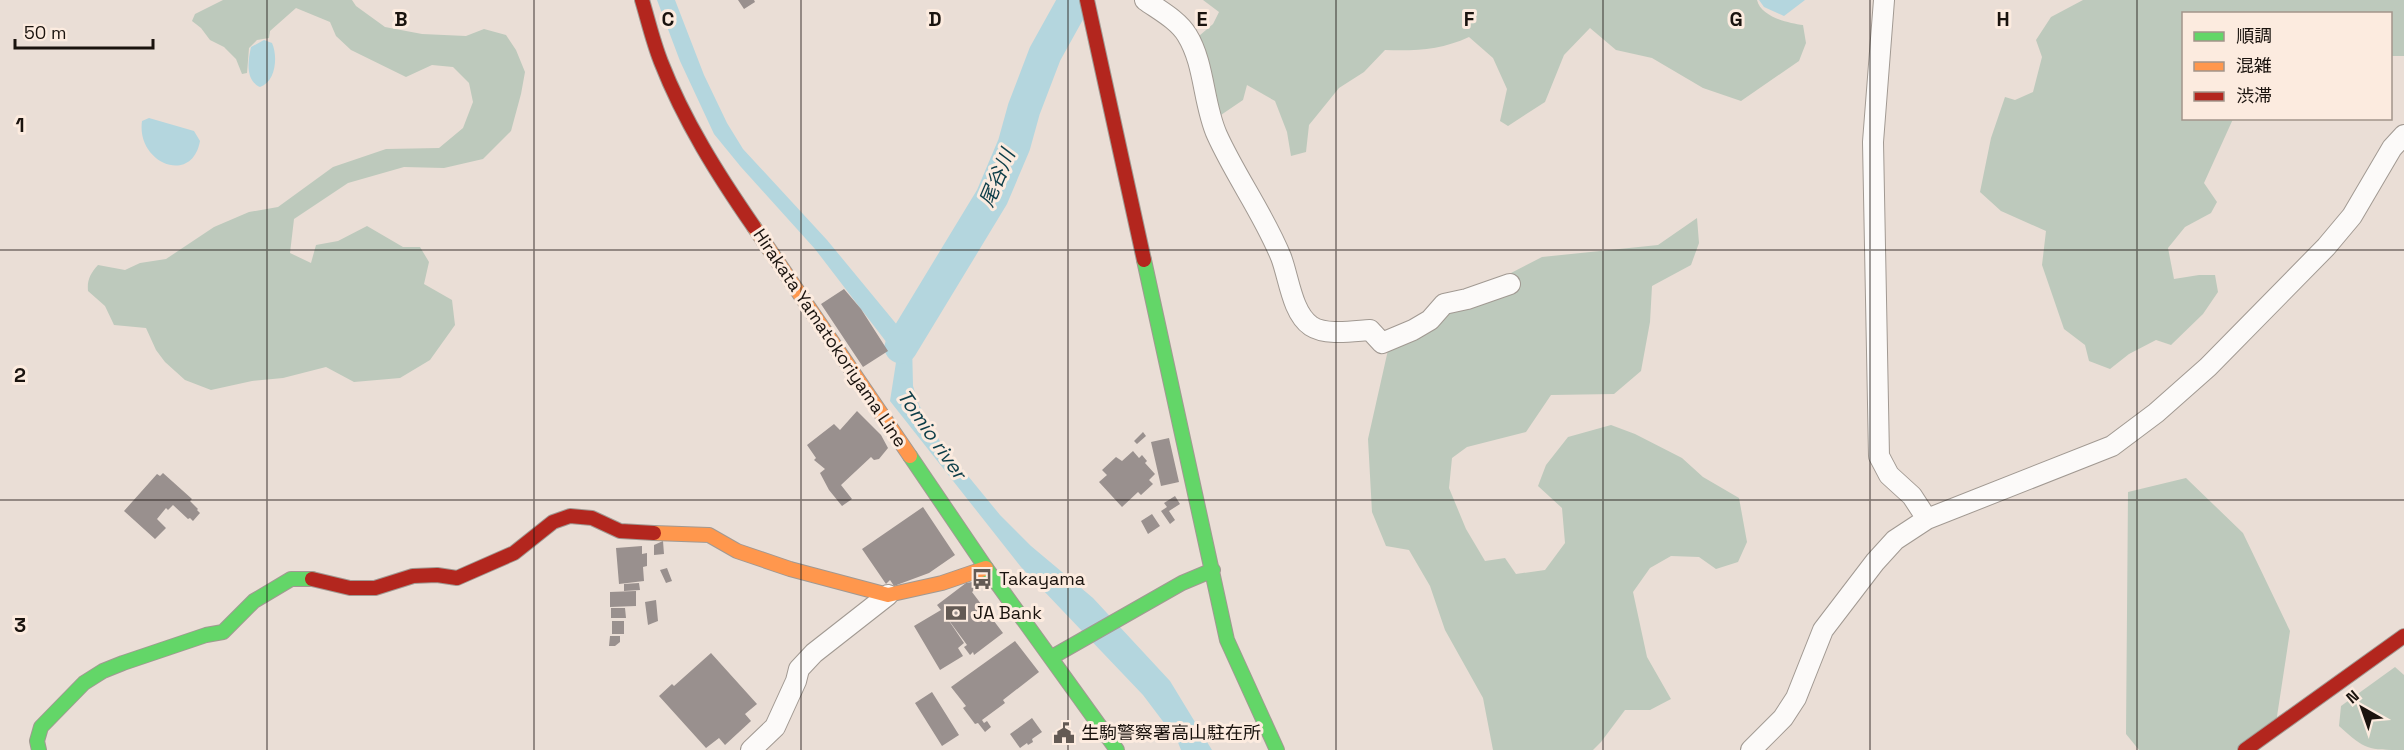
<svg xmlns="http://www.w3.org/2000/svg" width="2404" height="750" viewBox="0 0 2404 750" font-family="'Space Grotesk','Noto Sans JP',sans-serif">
<rect width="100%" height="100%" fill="#eaded6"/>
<!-- green -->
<path fill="#bdc9bc" d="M223,0H352L356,6L385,27L422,34L466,36L484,29L506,35L516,50L525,72L521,94L511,131L483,159L444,168L404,167L348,183L294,219L290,253L311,263L316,245L338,241L367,226L403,247H420L429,262L424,284L452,300L455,325L430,360L400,378L354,382L326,367L283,378L252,381L211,390L185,380L165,362L156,350L146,328L114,325L105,306L88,291C87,280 90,274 98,265L125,270L140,263L166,259L214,227L249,212L278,207L333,167L386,149L439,148L463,128L473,102L469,83L453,67L432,65L406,77L351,50L336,36L330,22L296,8L270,31L269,38L257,40L249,48L247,73L242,74L236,59L224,47L210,40L201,28L192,21L195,14Z
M1203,0H1757C1761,17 1788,23 1803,25L1806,43L1799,61L1741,101L1703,88L1652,58L1616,50L1590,28L1564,55L1545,102L1508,126L1500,121L1507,89L1493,58L1469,37C1441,50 1416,51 1385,50L1364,72L1339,88L1309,125L1306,152L1291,156L1287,132L1275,101L1247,85L1243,100L1218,117L1199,36L1213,24L1219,12Z
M2083,0H2404V56H2391L2390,14H2184V118L2233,119L2204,183L2217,202L2211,213L2185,227L2168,248L2174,279L2199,275H2215L2218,292L2203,314L2171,345L2156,340L2129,354L2110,369L2089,361L2085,345L2064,329L2042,265L2046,231L2001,211L1980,192L1991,138L2005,97L2015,100L2033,92L2042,57L2036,40L2051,17Z
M1697,218L1699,243L1691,265L1652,286L1650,322L1641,371L1614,394L1551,395L1526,432L1467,447L1452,458L1449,488L1466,529L1485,561L1505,558L1516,574L1545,570L1565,543L1562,508L1538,486L1546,465L1568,437L1611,425L1635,434L1682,458L1703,477L1739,498L1747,542L1738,562L1716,569L1699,557L1671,556L1650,568L1633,592L1647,657L1671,699L1650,710H1625L1601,742L1593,750H1493L1483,698L1445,630L1430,586L1409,550L1386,546L1372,512L1368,439L1388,350L1447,310L1488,302L1511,273L1542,257L1658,245Z
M2186,478L2243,533L2290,631L2276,723L2244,750H2139L2126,734L2128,492Z
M2395,667L2404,675V750C2367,750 2366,750 2339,726L2341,706Z"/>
<!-- water -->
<path fill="#b4d6de" d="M657,0H675L704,75L727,123L743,149L827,240L912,343L913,386L919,405L941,443L1000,515L1031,546L1093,598L1170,681L1212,750H1181L1177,740L1143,695L1021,567L890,401L897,356L815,249L741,167L714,134L680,61Z
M1759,0H1805L1784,16L1764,7Z
M264,40L272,43C278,56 276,82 260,87C245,80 248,61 251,47Z
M149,118L194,131L200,141C192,186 136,163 142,121Z"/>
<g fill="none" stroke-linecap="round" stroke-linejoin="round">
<!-- river -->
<path stroke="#b4d6de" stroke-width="33" d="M901,347L992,197L1014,145L1024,109L1045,54L1075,0"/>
</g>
<!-- building -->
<path fill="#99908e" d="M738,0H754L755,2L744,9Z
M844,289L861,309L888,351L863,367L821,304Z
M857,411L881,435L888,448L879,459L874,460L871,457L841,485L852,499L842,506L829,490L820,473L825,469L814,460L816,458L807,445L834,424L840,430Z
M1143,432L1146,436L1137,444L1134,441Z
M1169,438L1179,482L1161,486L1151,442Z
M1133,451L1139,458L1142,455L1147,461L1145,463L1155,474L1149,480L1153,484L1141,495L1138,492L1122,507L1099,482L1107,475L1102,470L1116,457L1122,461Z
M163,473L192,499L190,501L198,509L197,510L200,513L193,521L190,518L188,519L173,505L168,510L166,508L157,519L166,528L155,539L124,511L157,474L160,476Z
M1175,496L1180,504L1169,511L1175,520L1170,524L1161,511L1167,507L1164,503Z
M923,507L955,555L929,573L894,586L890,580L886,584L862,549Z
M1152,514L1160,526L1148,534L1141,521Z
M663,541L664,554L654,555V545Z
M642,546V554L647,553V566L643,567L644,581L619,584L616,548Z
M667,568L672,581L666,583L660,570Z
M972,582L977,588L972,592L1003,633L974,655L973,652L970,655L964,647L967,645L945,615L964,643L958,648L963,656L940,670L914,626L941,610L937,605L966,583Z
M639,583L640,590L624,591V584Z
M636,591V606L610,607V592Z
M656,600L658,621L648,625L645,602Z
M611,608H625L626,618H611Z
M612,621H624V634H612Z
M610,636H620V642L615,646H609Z
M1015,641L1039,672L1003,700L1005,703L982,720L984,723L987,721L991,727L985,732L978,723L975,724L963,708L966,706L951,687Z
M711,653L757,704L745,714L751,721L725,745L719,738L706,748L659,696L672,684L674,686Z
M932,692L959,735L942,746L915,703Z
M1032,718L1042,732L1032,739L1033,742L1028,745L1027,743L1020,748L1010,734Z"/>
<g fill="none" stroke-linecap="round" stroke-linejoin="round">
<defs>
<path id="street" d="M1145,0C1159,10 1178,20 1187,35C1205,64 1203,104 1217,135C1236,177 1263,213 1281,257C1289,278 1292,313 1311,326C1326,336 1354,331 1370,330L1382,343L1413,330L1430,320L1444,304L1467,299L1510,284
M1884,0L1873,142L1879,456L1889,475L1912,496L1927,519
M751,750L775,727L796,681L799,669L814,653L888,595
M1751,750L1783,718L1796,698L1823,630L1875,562L1895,540L1927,519L2112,446L2156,413L2208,367L2326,247L2352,216L2392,148L2404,135"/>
<path id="fast" d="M1144,260L1227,640L1277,750
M910,456L986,568L1117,750
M1052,657L1182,583L1213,570
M39,750L37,741L41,727L84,683L103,671L123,663L206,635L223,632L254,601L291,579H312"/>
<path id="slow" d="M754,227L910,456
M654,533L709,535L737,551L790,569L888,595L942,583L986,568"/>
<path id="jam" d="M642,0C648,20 653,42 661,62C684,121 718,175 754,227
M1087,0L1144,260
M312,579L350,588H375L413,576L437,575L457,578L514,553L553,522L570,516L592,518L620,531L654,533
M2245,750L2404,636"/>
</defs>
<!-- street casing -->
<use href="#street" stroke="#a19992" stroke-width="22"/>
<!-- fast casing -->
<use href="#fast" stroke="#a19992" stroke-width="16"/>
<!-- slow casing -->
<use href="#slow" stroke="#a19992" stroke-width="16"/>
<!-- jam casing -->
<use href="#jam" stroke="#a19992" stroke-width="16"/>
<!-- street -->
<use href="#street" stroke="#fcfaf9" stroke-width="20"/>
<!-- fast -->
<use href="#fast" stroke="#63d668" stroke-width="14"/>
<!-- slow -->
<use href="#slow" stroke="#ff974d" stroke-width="14"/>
<!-- jam -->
<use href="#jam" stroke="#b3261e" stroke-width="14"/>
</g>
<!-- grid -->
<path fill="none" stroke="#1a130e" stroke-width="1.5" stroke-opacity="0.55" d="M267,0V750M534,0V750M801,0V750M1068,0V750M1336,0V750M1603,0V750M1870,0V750M2137,0V750M0,250H2404M0,500H2404"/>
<!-- icons -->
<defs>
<symbol id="bus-bare" viewBox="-9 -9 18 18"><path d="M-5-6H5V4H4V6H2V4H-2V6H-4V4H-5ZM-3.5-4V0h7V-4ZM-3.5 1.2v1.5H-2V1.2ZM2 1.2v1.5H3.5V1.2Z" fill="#635a54" stroke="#fcebdf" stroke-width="2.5" paint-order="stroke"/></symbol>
<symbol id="bank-bare" viewBox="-9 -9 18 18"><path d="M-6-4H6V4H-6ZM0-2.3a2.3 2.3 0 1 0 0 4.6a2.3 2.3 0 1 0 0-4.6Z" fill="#635a54" stroke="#fcebdf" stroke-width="2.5" paint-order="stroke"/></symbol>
<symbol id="civic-bare" viewBox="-9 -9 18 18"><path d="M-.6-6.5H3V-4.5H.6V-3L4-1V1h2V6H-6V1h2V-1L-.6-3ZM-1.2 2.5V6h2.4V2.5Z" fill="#635a54" stroke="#fcebdf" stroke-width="2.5" paint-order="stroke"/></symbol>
</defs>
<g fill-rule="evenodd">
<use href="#bus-bare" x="967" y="564" width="30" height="30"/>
<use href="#bank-bare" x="941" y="598" width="30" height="30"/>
<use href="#civic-bare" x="1049" y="718" width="30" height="30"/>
</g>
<g text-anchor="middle" stroke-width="6" stroke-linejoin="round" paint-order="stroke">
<!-- street labels -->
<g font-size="18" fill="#1a130e" stroke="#fcebdf">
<text transform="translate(830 338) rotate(56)" y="6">Hirakata Yamatokoriyama Line</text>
</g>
<!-- poi labels -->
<g font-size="18" fill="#1a130e" stroke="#fcebdf" text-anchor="start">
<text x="999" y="585">Takayama</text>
<text x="973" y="619">JA Bank</text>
<text x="1081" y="739">生駒警察署高山駐在所</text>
</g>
<!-- water labels -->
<g font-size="20" font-style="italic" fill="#0c3d48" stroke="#fcebdf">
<text transform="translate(997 178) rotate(-67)" y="7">尾谷川</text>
<text transform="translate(932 434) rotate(55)" y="7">Tomio river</text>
</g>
</g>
<g font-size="20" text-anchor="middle" font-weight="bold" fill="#1a130e" stroke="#fcebdf" stroke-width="6" stroke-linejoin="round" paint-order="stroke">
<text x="401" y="26">B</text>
<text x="668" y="26">C</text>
<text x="935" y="26">D</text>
<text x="1202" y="26">E</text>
<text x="1469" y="26">F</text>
<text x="1736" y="26">G</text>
<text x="2003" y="26">H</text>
<text x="20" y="132">1</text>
<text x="20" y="382">2</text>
<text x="20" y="632">3</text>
</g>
<!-- legend -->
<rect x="2182" y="12" width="210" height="108" fill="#fcebdf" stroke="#a2958b" stroke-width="1.5"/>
<rect x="2194" y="32" width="30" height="9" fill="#63d668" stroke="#a2958b" stroke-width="1.5"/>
<text x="2236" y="42" font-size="18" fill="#1a130e">順調</text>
<rect x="2194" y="62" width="30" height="9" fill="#ff974d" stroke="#a2958b" stroke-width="1.5"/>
<text x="2236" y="72" font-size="18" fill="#1a130e">混雑</text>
<rect x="2194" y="92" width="30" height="9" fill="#b3261e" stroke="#a2958b" stroke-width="1.5"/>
<text x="2236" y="102" font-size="18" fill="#1a130e">渋滞</text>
<!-- north arrow -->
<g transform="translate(2362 708) rotate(320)" stroke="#fcebdf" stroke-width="4.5" paint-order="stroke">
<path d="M0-4.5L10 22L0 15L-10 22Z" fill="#1a130e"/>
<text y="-9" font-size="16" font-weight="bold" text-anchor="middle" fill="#1a130e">N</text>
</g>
<!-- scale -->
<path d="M15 39v9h138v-9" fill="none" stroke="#1a130e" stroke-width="3"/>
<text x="24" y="39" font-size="18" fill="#1a130e" stroke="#fcebdf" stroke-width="4.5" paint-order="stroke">50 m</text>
</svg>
